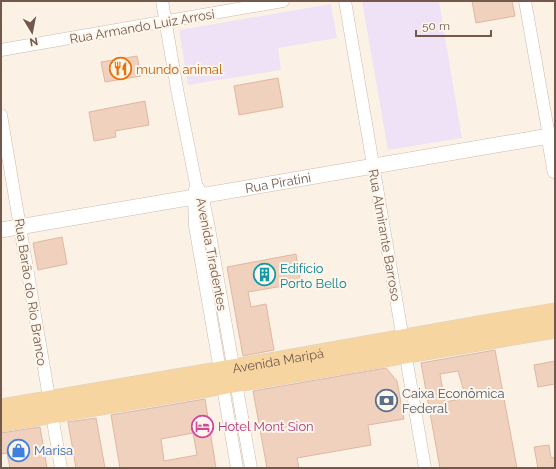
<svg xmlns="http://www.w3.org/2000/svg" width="556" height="469" viewBox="0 0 556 469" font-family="Raleway,sans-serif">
<rect width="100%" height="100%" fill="#fbf2e5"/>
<!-- education -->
<path fill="#efe2f7" d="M362,1H439L462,138L388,150Z
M331,4L337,38L278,48L281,70L188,85L179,30Z"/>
<!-- building -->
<path fill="#efd1be" stroke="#e0b7a0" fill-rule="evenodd" d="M472,1H512L515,16L476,23Z
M137,56L141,76L105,82L101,62Z
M278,78L283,107L239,115L234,86Z
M145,101L149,125L115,131L116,137L94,141L89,112Z
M62,237L67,264L38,270L33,243Z
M296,254L301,283L248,292L251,307L266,304L274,350L243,356L227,267Z
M495,350L517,468H440L421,363ZM458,371L466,398L445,402L440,374Z
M555,361V384L538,387L534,365Z
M386,368L397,381L404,419L368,425L371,445L297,458L299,468H267L253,391Z
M205,399L216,468H120L111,415ZM193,433L197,455L164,461L161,439Z
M96,418L105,468H76L68,422Z
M40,427L47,468H10L7,453L1,454V433Z
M549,445L551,458L555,457V468H538L534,447Z"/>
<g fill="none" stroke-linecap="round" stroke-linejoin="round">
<defs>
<path id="minor" d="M162,1L177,89L196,184L202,195L208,223L251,468
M345,1L425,468
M525,1L549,136
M1,50L283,1
M1,115L61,468
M195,189L194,197L195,226L237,468"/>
<g id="tertiary">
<path d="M549,136L555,171"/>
<path id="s1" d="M1,230L555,135"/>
</g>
<g id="primary">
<path id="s2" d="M1,408C94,392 188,376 281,360C373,344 464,327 555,312"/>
<path d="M1,423L555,329"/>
</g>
</defs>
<!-- minor casing -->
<use href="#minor" stroke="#ccbaac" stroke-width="13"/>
<!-- tertiary casing -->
<use href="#tertiary" stroke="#ccbaac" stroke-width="16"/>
<!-- primary casing -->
<use href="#primary" stroke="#d8d1cd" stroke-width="19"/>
<!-- minor -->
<use href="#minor" stroke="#fff" stroke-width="12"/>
<!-- tertiary -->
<use href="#tertiary" stroke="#fff" stroke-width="15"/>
<!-- primary -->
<use href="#primary" stroke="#f6d5a1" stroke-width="18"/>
</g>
<!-- icons -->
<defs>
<symbol id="restaurant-ring" viewBox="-11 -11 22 22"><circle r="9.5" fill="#fef6eb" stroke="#e8710a" stroke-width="1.5"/><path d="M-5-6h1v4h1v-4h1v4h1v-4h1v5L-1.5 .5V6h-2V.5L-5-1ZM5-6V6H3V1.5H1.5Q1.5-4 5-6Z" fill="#e8710a"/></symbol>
<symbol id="building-ring" viewBox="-11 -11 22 22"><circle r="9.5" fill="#fef6eb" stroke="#0f9aa8" stroke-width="1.5"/><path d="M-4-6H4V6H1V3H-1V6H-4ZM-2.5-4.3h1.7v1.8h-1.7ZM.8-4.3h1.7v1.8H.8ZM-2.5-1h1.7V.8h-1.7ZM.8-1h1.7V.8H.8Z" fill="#0f9aa8"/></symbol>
<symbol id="bank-ring" viewBox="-11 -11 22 22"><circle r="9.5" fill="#fef6eb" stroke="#5c6f8a" stroke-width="1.5"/><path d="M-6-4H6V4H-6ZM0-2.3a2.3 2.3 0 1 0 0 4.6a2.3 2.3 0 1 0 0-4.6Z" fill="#5c6f8a"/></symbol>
<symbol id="hotel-ring" viewBox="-11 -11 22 22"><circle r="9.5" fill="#fef6eb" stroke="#d1479c" stroke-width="1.5"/><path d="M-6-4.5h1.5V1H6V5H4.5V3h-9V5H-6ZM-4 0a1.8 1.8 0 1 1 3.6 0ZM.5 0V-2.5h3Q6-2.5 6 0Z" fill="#d1479c"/></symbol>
<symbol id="shop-ring" viewBox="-11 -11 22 22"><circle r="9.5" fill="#fef6eb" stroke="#3f7fe0" stroke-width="1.5"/><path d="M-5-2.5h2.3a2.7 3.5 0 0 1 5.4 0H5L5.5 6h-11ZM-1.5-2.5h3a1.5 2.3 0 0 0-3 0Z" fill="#3f7fe0"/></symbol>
</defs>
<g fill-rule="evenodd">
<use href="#restaurant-ring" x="108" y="56" width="25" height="25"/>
<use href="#building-ring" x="252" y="262" width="25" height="25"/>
<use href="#bank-ring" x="374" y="388" width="25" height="25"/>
<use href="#hotel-ring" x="190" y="414" width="25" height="25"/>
<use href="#shop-ring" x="6" y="438" width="25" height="25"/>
</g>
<g text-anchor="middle" stroke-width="4" stroke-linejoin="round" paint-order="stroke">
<!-- street labels -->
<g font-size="13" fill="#72594c" stroke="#fef6eb">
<text transform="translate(142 26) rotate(-10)" y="5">Rua Armando Luiz Arrosi</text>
<text dy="5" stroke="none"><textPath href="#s1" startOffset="281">Rua Piratini</textPath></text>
<text transform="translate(385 235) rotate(80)" y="5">Rua Almirante Barroso</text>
<text transform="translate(212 254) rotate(79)" y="5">Avenida Tiradentes</text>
<text transform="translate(31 292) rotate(81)" y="5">Rua Barão do Rio Branco</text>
<text dy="5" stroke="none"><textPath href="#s2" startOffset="281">Avenida Maripá</textPath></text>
</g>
<!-- food labels -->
<g font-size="13" fill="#c56008" stroke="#fef6eb" text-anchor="start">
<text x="136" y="74">mundo animal</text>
</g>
<!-- culture labels -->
<g font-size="13" fill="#0d838f" stroke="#fef6eb" text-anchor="start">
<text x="280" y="273">Edifício<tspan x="280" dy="15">Porto Bello</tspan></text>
</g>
<!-- service labels -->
<g font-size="13" fill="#4e5e75" stroke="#fef6eb" text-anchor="start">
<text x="402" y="398">Caixa Econômica<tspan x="402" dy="15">Federal</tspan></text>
</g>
<!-- hotel labels -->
<g font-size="13" fill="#b23c85" stroke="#fef6eb" text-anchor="start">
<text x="218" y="431">Hotel Mont Sion</text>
</g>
<!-- shop labels -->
<g font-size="13" fill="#366cbe" stroke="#fef6eb" text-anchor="start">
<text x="34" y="455">Marisa</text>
</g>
</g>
<!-- border -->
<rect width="556" height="469" fill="none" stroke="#72594c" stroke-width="4"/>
<!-- north arrow -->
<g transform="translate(32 32) rotate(170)" stroke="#fef6eb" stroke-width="3" paint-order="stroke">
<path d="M0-3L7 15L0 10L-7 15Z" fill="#72594c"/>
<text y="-6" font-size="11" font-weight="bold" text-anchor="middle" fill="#72594c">N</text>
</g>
<!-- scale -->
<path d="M416 30v6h75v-6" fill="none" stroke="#72594c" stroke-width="2"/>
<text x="422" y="30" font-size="12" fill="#72594c" stroke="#fef6eb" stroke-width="3" paint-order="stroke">50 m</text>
</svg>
